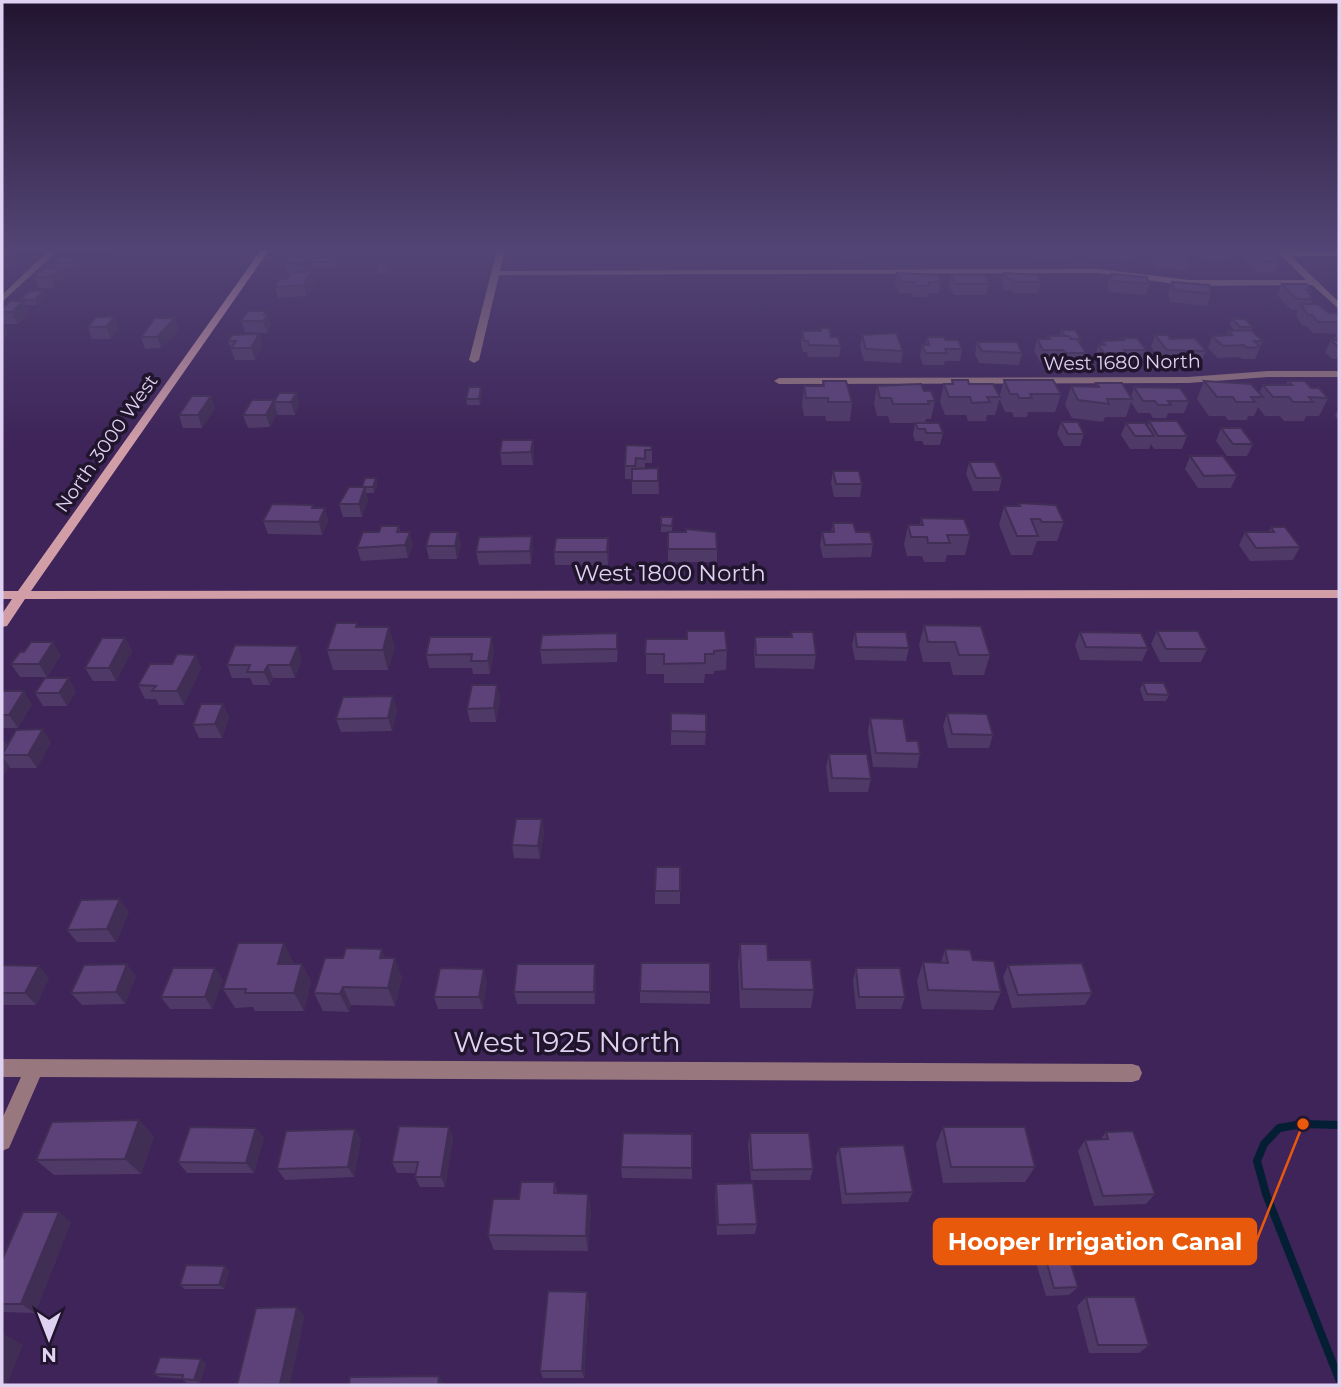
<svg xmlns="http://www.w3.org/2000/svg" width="1341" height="1387" viewBox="0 0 1341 1387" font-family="Montserrat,sans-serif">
<rect width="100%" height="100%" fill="#3e2458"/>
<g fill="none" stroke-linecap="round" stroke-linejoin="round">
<!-- stream -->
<path stroke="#041f34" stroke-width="8" d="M1339,1125L1303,1124L1279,1128L1264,1144L1257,1161L1266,1194L1339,1379"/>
<!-- street -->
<path fill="#98787e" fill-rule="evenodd" d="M2,250H112L108,252H56L2,302V295L47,252H2Z
M497,250H505L500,271L1098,269L1189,280H1306L1276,250L1339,252V256H1291L1339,302V309L1312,285L1189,286L1098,273L499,275L479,360L474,363L469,360Z
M1268,371H1339V377H1268L1188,383L779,384L774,381L779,378L1188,377Z
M2,1059L1132,1064L1139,1066L1142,1073L1139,1080L1132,1082L40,1077L9,1148L2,1151V1119L21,1077H2Z"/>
<!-- secondary -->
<path fill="#d19ea8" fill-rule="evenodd" d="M261,250H269L31,591L1339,590V598L25,599L7,626L2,627V614L12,599H2V591H18Z"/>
</g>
<!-- wall -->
<path fill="#4f3967" d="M294,250H320L321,252L317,257H337L338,263L336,267H312L311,262L313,258H307L309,269L308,272H311L314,283L306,296L278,298L275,287L287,279L290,273H287L284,262L295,256Z
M382,250H399L398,252L382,251Z
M830,250H863L861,260H847L845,256H832Z
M883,250H920L919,254H905L904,256H886Z
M1034,250H1073L1070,259L1038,258Z
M1090,250H1131L1132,251L1129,262L1091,260L1088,255Z
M1156,250L1190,260L1186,271L1174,268H1157L1152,261Z
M1203,250H1270L1274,253L1273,256L1279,261L1275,272H1257L1245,260L1248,251H1232L1233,252L1229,262H1205L1200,257Z
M2,251L13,252L18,262L11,268H2Z
M54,262H81L75,268H56Z
M379,263L389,269L387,273H377L376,267Z
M60,269L64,280L55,288H39L34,277Z
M897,273L941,282L939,293H928V297H914L912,293H899L895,284Z
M1004,273L1041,282L1038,293H1013L1011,290H1005L1002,284Z
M1111,274L1149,284L1146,295L1109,292L1107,285Z
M951,275L989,284L986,295H954L949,286Z
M1172,282L1211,294L1207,306L1170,302L1168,293Z
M1282,284L1312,290L1310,294L1313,299L1311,304L1329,313L1339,316V359H1332L1325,352L1331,340H1333L1337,334L1313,333L1306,326H1302L1296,315L1298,310H1291L1277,295Z
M46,297L37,305H26L29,313L18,324H3L2,321V309L21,301L20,300Z
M267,314L271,326L267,333L245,332L241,321Z
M114,317L119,329L111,339H92L88,327Z
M1232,319L1253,327L1251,331L1263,341L1255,359H1242L1239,357L1218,358L1208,348L1212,336H1226L1228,331H1235L1230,325Z
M820,328L841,346L839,357H808L807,352H803L801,343L802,331H820Z
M179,330L161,348L145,349L141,337Z
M1061,330L1081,339L1080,343L1086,353L1082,365H1062L1060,362H1040L1034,351L1037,339H1047L1048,336H1060Z
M259,334L262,346L255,360H235L228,341Z
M862,335L903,351L901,363L864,361L860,347Z
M1155,335L1170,339L1206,351L1201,362L1162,361L1151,347Z
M927,337L945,340L962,349L960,361H945L944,365H923L920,356L922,345H925Z
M1122,338L1146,350L1141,362H1123L1122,365H1100L1095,357L1098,345H1101L1102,341L1122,340Z
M977,342L1022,353L1019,365L979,363L975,354Z
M952,380L969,384L1000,397L995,415H987L986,421H968L966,415H945L940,402L944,384H951Z
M1004,380L1061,394L1055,412H1028L1027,417H1014L1012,412H1005L999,398Z
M823,381L852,402L850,421H826L825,416H804L802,404L804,386H822Z
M1204,381L1259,393L1263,385H1286L1288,381L1311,388L1328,398L1319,416H1306L1304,421H1284L1280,416H1265L1258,407L1254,416H1248L1247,420H1228L1225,416H1209L1197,399Z
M1096,383L1131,397L1134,387L1189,401L1184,413H1168L1166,418H1153L1150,413H1138L1131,402L1126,417H1105L1103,422L1072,418L1065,405L1071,386L1095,387Z
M877,386L924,391L935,401L931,419H926L925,423H890L888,416H877L874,404Z
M481,387L482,393L480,405H467L466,399Z
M296,393L299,405L295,415H278L277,413L270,427L248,428L243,415L274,400L275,402Z
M215,408L202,428H183L179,415Z
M1339,408V421L1335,416Z
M1149,421L1187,436L1182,449H1154L1151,444L1149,449H1130L1121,435L1126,423L1147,426Z
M1061,422L1084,434L1080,446H1064L1057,434Z
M915,423L943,433L940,445H924L922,441H915L913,435Z
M1221,428L1253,444L1247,456H1227L1216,441Z
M533,440L534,453L533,465H502L500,453Z
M652,446V463H645V468H658L659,494H632V479H625V466Z
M1190,456L1237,475L1231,488H1198L1185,469Z
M969,462L1002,478L999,491H973L966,474Z
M833,471L862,484L860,497H834L831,483Z
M376,478L377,484L374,493H366L368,500L362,517H343L339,504Z
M1018,503L1064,522L1057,541H1037L1032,555H1011L999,525L1004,506H1018Z
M313,505L314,508H325L328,521L322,535L268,534L263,521Z
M661,517H673L672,532H661Z
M921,518L970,535L965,555H947L945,562H924L922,556H907L904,544L908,525H920Z
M833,523L856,532L873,544L871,557L823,558L820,545L822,532H831Z
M399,526L400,532L413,545L408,558L361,561L357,548L379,532Z
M1271,527L1300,547L1293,560L1250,561L1239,545L1245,532H1269Z
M458,532L461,545L457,559H429L426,546Z
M668,532L717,549V562H668Z
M608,538L609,551L608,565H555L554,552Z
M533,549L531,564L479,565L476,552Z
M924,625L990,655L984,675H953L950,662H923L919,645Z
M358,627L395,647L388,670H333L327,650Z
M1157,631L1207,649L1201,662H1160L1151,644Z
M791,632L816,655L814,669L755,668L754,651L755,637H790Z
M855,632L909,648L906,661L855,660L852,645Z
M1080,632L1148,648L1142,661L1080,660L1075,645Z
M125,638L132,651L116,681H93L85,668Z
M646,639H687L727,650L726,670L714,671V674H705L704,683H664V674H646Z
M618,647L617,662L542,664L540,650Z
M494,650L490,674H473L472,668H429L426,655Z
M61,655L47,677H20L11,664Z
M196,655L201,668L184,705H159L156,699H145L138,685L172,664Z
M302,659L295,678H273L270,685H253L250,678H232L227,665Z
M1143,683L1169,695L1166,701H1144L1140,689Z
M497,685L500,698L496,722H470L467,709Z
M2,691L32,704L18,728H2Z
M76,691L67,706H43L35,693Z
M393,696L397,710L392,731L341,732L336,719Z
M223,704L229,717L222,738H199L193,725Z
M671,713L706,732L705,745H671Z
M947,713L993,735L989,748H948L943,726Z
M870,718L907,741L920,754L917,768L873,767L868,731Z
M2,742L7,744L51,742L37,768H10L9,766L4,775H2Z
M829,754L871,779L868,792H829L826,767Z
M542,819L544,832L540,859L514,858L512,845Z
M680,867V904H655V891Z
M120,899L129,912L116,942H77L67,930Z
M740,944L768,960L814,990L811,1008H740L738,963Z
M945,949L973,960L1001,992L993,1010L922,1009L917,981L923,962H941Z
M386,958L402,977L395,1006L351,1005L349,1012L323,1011L314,993Z
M293,961V964H302L311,982L304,1011H255L253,1007L235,1008L223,989Z
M2,965L49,978L36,1005H2Z
M1008,965L1092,993L1085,1005L1012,1008L1003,977Z
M215,968L223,981L212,1009H170L161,997Z
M856,968L905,997L901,1009H856L853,980Z
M136,976L125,1004L82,1005L71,993Z
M596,976L595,1004H517L514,992Z
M487,981L483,1009H438L434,997Z
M640,991L710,992V1004L640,1003Z
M139,1120L154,1137L141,1174L54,1175L36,1160Z
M449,1127L453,1138L445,1187H420L415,1177L416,1173H397L392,1162Z
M943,1127L1035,1167L1025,1182L943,1183L936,1144Z
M256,1128L264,1138L254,1173H187L178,1162Z
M1106,1132L1155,1194L1146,1204L1094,1206L1078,1151L1085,1140H1100Z
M750,1133L813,1169L810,1180H751L748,1144Z
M692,1134V1179L622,1178L621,1167Z
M361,1139L354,1177L285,1180L277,1169Z
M839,1147L913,1192L908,1202L842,1204L836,1157Z
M555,1182L557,1193L588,1194L591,1209L588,1251L494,1250L488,1235L519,1199Z
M716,1184L757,1224L755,1234L717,1235L715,1194Z
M59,1212L71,1222L35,1313L2,1312V1260Z
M1042,1246L1078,1287L1069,1295L1046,1296L1034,1256Z
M225,1266L229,1271L224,1289H185L180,1285Z
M1086,1297L1149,1345L1139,1353H1089L1077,1306Z
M589,1301L584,1378H543L540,1371Z
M206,1363L200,1383H187L182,1379L160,1377L154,1374Z"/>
<!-- shaded-wall -->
<path fill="#402e54" d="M315,250H320L321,252L317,258Z
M13,252L18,262L11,268L6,257Z
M304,256L305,261L307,258L309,269L306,275L302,258Z
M79,257L81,262L75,268L72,263Z
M337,257L338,263L336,267L335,262Z
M60,269L64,280L55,288L50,277Z
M311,272L314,283L306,296L304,285Z
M44,291L46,297L37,305L35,300Z
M24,301L29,313L18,324L12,312Z
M266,311L271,326L267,333L263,321L264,314Z
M114,317L119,329L111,339L106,327Z
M175,318L179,330L161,348L157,337Z
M6,328L8,334L2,341V332Z
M259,334L262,346L255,360L251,348Z
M481,387L482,393L480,405L479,399Z
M296,393L299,405L295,415L291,402Z
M211,396L215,408L202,428L198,415Z
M274,400L277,413L270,427L266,415Z
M533,440L534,453L533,465L531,452Z
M376,478L377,484L374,493L373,487Z
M365,487L368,500L362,517L359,504Z
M325,508L328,521L322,535L319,522Z
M410,532L413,545L408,558L405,545Z
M458,532L461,545L457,559L455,546Z
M532,536L533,549L531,564L530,551Z
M608,538L609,551L608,565L607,552Z
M389,627L395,647L388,670L383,650Z
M492,637L494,650L490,674L488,661Z
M125,638L132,651L116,681L109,668Z
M53,642L61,655L47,677L39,664Z
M298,646L302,659L295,678L290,665Z
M196,655L201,668L184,705L177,691Z
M268,665L273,678L270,685L264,672Z
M69,678L76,691L67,706L59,693Z
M497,685L500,698L496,722L494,708Z
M24,691L32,704L18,728L9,715Z
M393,696L397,710L392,731L388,718Z
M223,704L229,717L222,738L215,724Z
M43,729L51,742L37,768L28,755Z
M2,756L9,766L4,775L2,772Z
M542,819L544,832L540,859L538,846Z
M120,899L129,912L116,942L107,929Z
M284,943L293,961L288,982L278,964Z
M382,949L389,967L380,958Z
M395,958L402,977L395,1006L388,988Z
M127,964L136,976L125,1004L116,992Z
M302,964L311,982L304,1011L294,993Z
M595,964L596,976L595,1004L594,992Z
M39,966L49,978L36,1005L25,993Z
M215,968L223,981L212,1009L205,997Z
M484,969L487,981L483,1009L479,997Z
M343,987L351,1005L349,1012L340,994Z
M139,1120L154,1137L141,1174L125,1159Z
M449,1127L453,1138L445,1187L441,1177Z
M256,1128L264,1138L254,1173L246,1163Z
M355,1129L361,1139L354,1177L348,1167Z
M588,1194L591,1209L588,1251L586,1236Z
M59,1212L71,1222L35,1313L21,1304Z
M225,1266L229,1271L224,1289L219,1285Z
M587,1292L589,1301L584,1378L582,1371Z
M297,1307L305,1316L290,1385H281L280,1384Z
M2,1333L23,1345L7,1385H2Z
M201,1359L206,1363L200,1383L194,1380Z
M439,1376L445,1385H438Z"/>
<!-- building -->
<path fill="#5c4278" stroke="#402e54" stroke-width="2" d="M1156,250H1183L1190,260L1177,257H1161Z
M1207,250H1231L1233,252L1209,251Z
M1250,250H1270L1274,253H1271L1279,261H1261Z
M2,251L13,252L6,257H2Z
M292,256H304L302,258H307L303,264L284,262Z
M60,257H79L72,263L54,262Z
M313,257H337L335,262H311Z
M379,263L388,264L386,268L376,267Z
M44,269H60L50,277H34Z
M291,272H311L304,285L275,287L279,279H287Z
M897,273L938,275L941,282H928L930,286H916L914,282H901Z
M1004,273L1036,275L1041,282H1015L1013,279H1007Z
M1111,274L1147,277L1149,284L1112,281Z
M951,275H984L989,284H956Z
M1172,282L1209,285L1211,294L1174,290Z
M1282,284H1306L1312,290H1307L1313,299H1296Z
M29,291H44L35,300H20Z
M10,301H24L12,312H2V309Z
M1301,304H1318L1329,313H1336L1339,316V322H1318L1312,315H1308Z
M248,311H266L264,314H268L263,321H241Z
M96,317H114L106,327H88Z
M155,318H175L157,337H141Z
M1232,319H1245L1253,327H1240Z
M820,328H829L831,337H838L841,346L809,345L808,341H804L802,331H821Z
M1061,330H1075L1081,339H1071L1069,336H1065Z
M1251,330L1263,341H1254L1260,347L1247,348L1244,345L1223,346L1212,336L1232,335L1228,331Z
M896,333L903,351L866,349L862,335Z
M259,334L251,348H231L236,341H228L232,335Z
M1155,335H1168L1170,339L1195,338L1206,351L1167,350Z
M1048,336H1069L1071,339H1077L1086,353H1065L1063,350H1043L1037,339H1050Z
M927,337H944L945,340H958L962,349H945L947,353H926L922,345H929Z
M1122,338H1137L1146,350H1124L1126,353H1104L1098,345H1105L1102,341L1124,340Z
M1331,340H1339V347H1338Z
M977,342H1017L1022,353L982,351Z
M952,380H968L969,384H993L1000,397H987L990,402L972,403L970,397H949L944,384H953Z
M1004,380H1053L1061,394H1030L1032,398H1019L1017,394H1010Z
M823,381H846L852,402H828V398H806L804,386H824Z
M1204,381L1251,384L1263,397H1251L1255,402H1236L1233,397H1217Z
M1288,381H1305L1311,388H1319L1328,398L1309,397L1313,402H1293L1289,397H1273L1263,385H1292Z
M1096,383H1122L1132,399H1107L1109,404L1078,400L1071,386L1099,387Z
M921,384L924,391H931L935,401H928L929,404H893L891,398H880L877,386Z
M469,387H481L479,399H466Z
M1134,387L1180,388L1189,401H1168L1171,405H1158L1155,401H1143Z
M279,393H296L291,402H274Z
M192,396H211L198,415H179Z
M252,400H274L266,415H243Z
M1149,421H1177L1187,436H1158Z
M1061,422H1078L1084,434H1068Z
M915,423H939L943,433H926L925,429H918Z
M1126,423H1145L1154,436H1135Z
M1221,428H1241L1253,444H1233Z
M502,440H533L531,452L500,453Z
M626,445L652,446L651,450H645V459L636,458L635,466H625Z
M1190,456H1223L1237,475L1204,476Z
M969,462H995L1002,478H976Z
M658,468V481H632V469Z
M833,471H859L862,484H836Z
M365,478H376L373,487H362Z
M349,487H365L359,504H339Z
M1018,503L1056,505L1064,522H1042L1040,519H1031L1038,536H1017L1004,506H1020Z
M272,504L313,505L312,508H325L319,522L263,521Z
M661,517H673L672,526L661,525Z
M921,518L964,519L970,535H947L950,543H928L927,537H911L908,525H923Z
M833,523H853L856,532H870L873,544L825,545L822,532H834Z
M381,526H399L397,532H410L405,545L357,548L363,532H379Z
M1271,527H1285L1300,547L1256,548L1245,532H1274Z
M686,529L716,532L717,549H668V532H686Z
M430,532H458L455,546H426Z
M532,536L530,551L476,552L479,537Z
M556,538H608L607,552H554Z
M336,623H357L356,627H389L383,650H327Z
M924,625L981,626L990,655H959L955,642H928Z
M687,631H725L727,650L714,651V654H705V663L664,664V654H645L646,639H687Z
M1157,631H1198L1207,649H1166Z
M791,632H813L816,655H756L755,637H792Z
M855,632H906L909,648L857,647Z
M1080,632L1141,633L1148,648L1086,647Z
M617,633V649L540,650L542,635Z
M430,637H492L488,661H471L472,654L426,655Z
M102,638H125L109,668H85Z
M31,642H53L39,664H11L20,652H24Z
M235,645L298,646L290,665H268L264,672H247L250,665H227Z
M177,654L196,655L177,691H152L156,686L138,685L150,664H172Z
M45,678H69L59,693H35Z
M1143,683H1164L1169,695L1147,694Z
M472,685H497L494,708L467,709Z
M2,691H24L9,715H2Z
M393,696L388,718L336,719L343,697Z
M201,704H223L215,724L193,725Z
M671,713L706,714V732L671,731Z
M947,713L987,714L993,735L952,734Z
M870,718L903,719L907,741H918L920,754L876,753Z
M43,729L28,755H2L16,730Z
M2,742H6L2,749Z
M829,754H867L871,779L832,778Z
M516,819H542L538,846L512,845Z
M656,867H680V891H655Z
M120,899L107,929L67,930L81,900Z
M238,943H284L278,964H302L294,993H245L246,989H223Z
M740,944H767L768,960H811L814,990L742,989Z
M346,948L382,949L380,958H395L388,988L343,987L340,994L314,993L325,958H343Z
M945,949L970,950L973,960L994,961L1001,992L928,990L923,962L948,963Z
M641,963H710V992L640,991Z
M1082,963L1092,993L1018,995L1008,965Z
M127,964L116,992L71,993L84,965Z
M517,964H595L594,992H514Z
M2,965L39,966L25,993H2Z
M173,968H215L205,997H161Z
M440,968L484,969L479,997H434Z
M856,968H900L905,997H859Z
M139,1120L125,1159L36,1160L52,1122Z
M399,1126L449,1127L441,1177H415L418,1162H392Z
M190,1127L256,1128L246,1163L178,1162Z
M943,1127H1025L1035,1167H951Z
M355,1129L348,1167L277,1169L286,1131Z
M1133,1131L1155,1194L1103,1196L1085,1140L1108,1139L1106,1132Z
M623,1133L692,1134V1168L621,1167Z
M750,1133H809L813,1169L752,1170Z
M904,1145L913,1192L846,1194L839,1147Z
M521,1182H555L554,1193L588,1194L586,1236L488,1235L493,1199H519Z
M753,1183L757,1224L718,1225L716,1184Z
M23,1212H59L21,1304H2V1260Z
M1065,1245L1078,1287L1054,1288L1042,1246Z
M186,1265L225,1266L219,1285H180Z
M548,1291L587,1292L582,1371H540Z
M1086,1297H1135L1149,1345H1098Z
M297,1307L280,1384L237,1385L256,1308Z
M160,1357L201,1359L194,1380L182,1379L183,1375L154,1374Z
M439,1376L438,1385H349L350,1377Z"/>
<!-- sky -->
<linearGradient id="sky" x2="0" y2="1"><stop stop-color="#221430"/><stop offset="0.56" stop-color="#524575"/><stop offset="1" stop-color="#524575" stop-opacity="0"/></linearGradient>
<rect width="1341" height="444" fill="url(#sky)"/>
<g text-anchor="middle" stroke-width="7" stroke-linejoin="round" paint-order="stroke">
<!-- far-street labels -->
<g font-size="19" fill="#dfd1f1" stroke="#20152c">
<text transform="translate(1122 362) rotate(-1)" y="7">West 1680 North</text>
<text transform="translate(106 443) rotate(-55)" y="7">North 3000 West</text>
</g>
<!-- street labels -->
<g font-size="23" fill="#dfd1f1" stroke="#20152c">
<text x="670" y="581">West 1800 North</text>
</g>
<!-- near-street labels -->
<g font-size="28" fill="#dfd1f1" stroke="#20152c">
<text x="567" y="1052">West 1925 North</text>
</g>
</g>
<!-- callouts -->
<path fill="none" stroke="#e8590c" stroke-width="2.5" d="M1303 1124L1256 1242"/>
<circle fill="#e8590c" stroke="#20152c" stroke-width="2.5" cx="1303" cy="1124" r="7"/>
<rect fill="#e8590c" stroke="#e8590c" stroke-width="2.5" x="934" y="1219" width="322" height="45" rx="7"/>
<g font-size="24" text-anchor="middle" font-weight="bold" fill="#fff">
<text x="1095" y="1250">Hooper Irrigation Canal</text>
</g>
<!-- border -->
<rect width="1341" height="1387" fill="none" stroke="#dfd1f1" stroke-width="7"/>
<!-- north arrow -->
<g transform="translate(49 1338) rotate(180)" stroke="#20152c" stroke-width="5" paint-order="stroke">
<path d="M0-5L12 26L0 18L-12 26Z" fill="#dfd1f1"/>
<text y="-10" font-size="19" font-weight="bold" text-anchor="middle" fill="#dfd1f1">N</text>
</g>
</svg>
